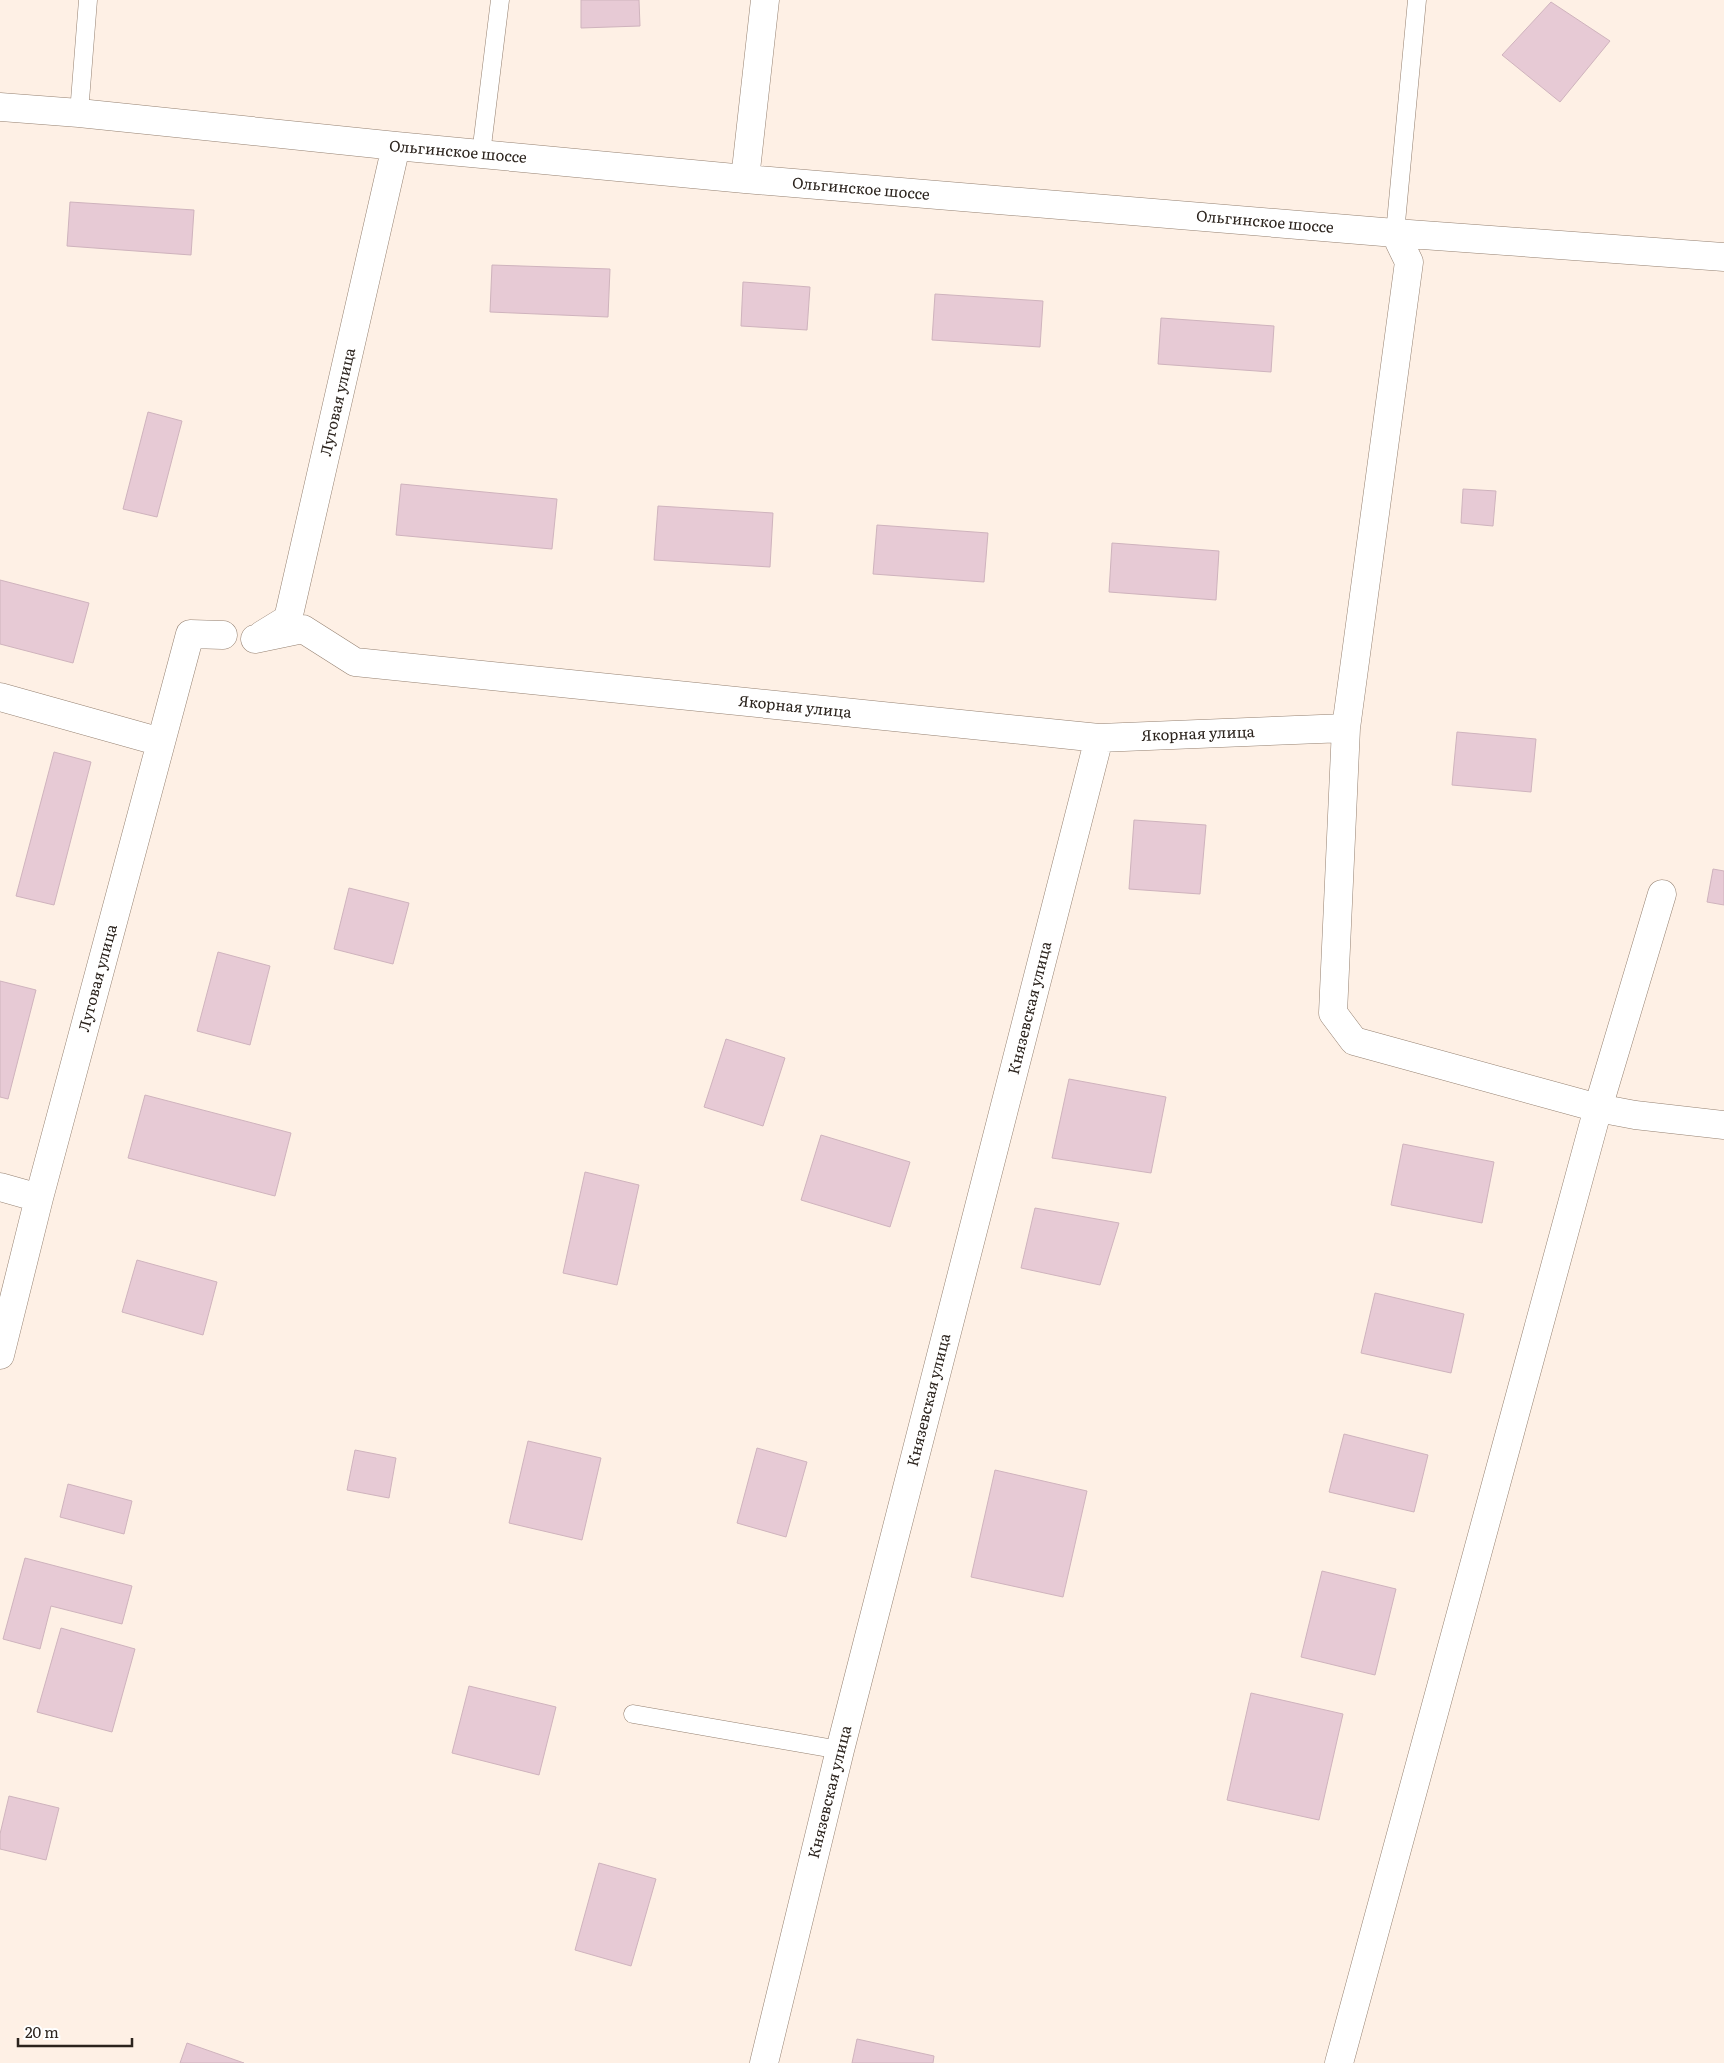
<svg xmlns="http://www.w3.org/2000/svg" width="1724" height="2063" viewBox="0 0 1724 2063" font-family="Literata,serif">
<rect width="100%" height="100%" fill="#fef0e5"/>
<!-- building -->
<path fill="#e7cad5" stroke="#cfb3bd" d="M581,0H639L640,26L581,28Z
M1551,2L1610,41L1560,102L1502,55Z
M70,202L194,210L191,255L67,246Z
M492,265L610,269L608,317L490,312Z
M743,282L810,287L807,330L741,326Z
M935,294L1043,301L1040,347L932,340Z
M1161,318L1274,326L1271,372L1158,364Z
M148,412L182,421L157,517L123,509Z
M401,484L557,499L552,549L396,535Z
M1463,489L1496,491L1493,526L1461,523Z
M658,506L773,513L770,567L654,560Z
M877,525L988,533L984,582L873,574Z
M1112,543L1219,551L1216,600L1109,592Z
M0,580L89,603L73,663L0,644Z
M1457,732L1536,739L1531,792L1452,785Z
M54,752L91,762L54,905L16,896Z
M1134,820L1206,825L1200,894L1129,889Z
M1713,869L1724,871V905L1707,902Z
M349,888L409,903L393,964L334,949Z
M218,952L270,966L250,1045L197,1031Z
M0,981L36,990L8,1099L0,1097Z
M726,1039L785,1058L763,1126L704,1107Z
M1069,1079L1166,1097L1151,1173L1052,1158Z
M145,1095L291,1133L275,1196L128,1158Z
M821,1135L910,1162L890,1227L801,1200Z
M1403,1144L1494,1162L1482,1223L1391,1205Z
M585,1172L639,1185L617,1285L563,1273Z
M1035,1208L1119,1223L1100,1285L1021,1268Z
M137,1260L217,1282L203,1335L122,1312Z
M1375,1293L1464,1314L1451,1373L1361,1353Z
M1344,1434L1428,1455L1414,1512L1329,1492Z
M528,1441L601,1458L582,1540L509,1523Z
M757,1448L807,1462L786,1537L737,1523Z
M355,1450L396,1458L389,1498L347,1490Z
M995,1470L1087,1491L1063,1597L971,1577Z
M68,1484L132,1501L124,1534L60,1517Z
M25,1558L132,1586L122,1624L51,1606L40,1649L3,1639Z
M1322,1571L1396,1589L1375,1675L1301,1657Z
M61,1628L135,1649L112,1732L37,1712Z
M469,1686L556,1707L539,1775L452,1753Z
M1251,1693L1343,1714L1319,1820L1227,1800Z
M9,1796L59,1808L46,1860L0,1849V1834Z
M599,1863L656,1879L631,1966L575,1950Z
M857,2039L934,2056L933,2063H852Z
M187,2043L244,2063H180Z"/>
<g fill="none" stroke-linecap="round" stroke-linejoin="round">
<defs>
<path id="lane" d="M79,113L88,0
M481,154L500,0
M1395,233L1417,0
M633,1714L840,1750"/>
<path id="street" d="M0,107L79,113L396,146L745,179L1395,233L1724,257
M745,179L765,0
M262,635L288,619L396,146
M255,639L303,629L355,662L1099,738L1346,728
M0,697L161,742
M1662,894L1598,1108L1635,1115L1724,1125
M0,1187L39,1198
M0,1355L39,1198L190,634L223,635
M764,2063L840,1750L1099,738
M1339,2063L1598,1108L1354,1041L1333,1013L1346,728L1409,262L1395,233"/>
</defs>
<!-- lane casing -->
<use href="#lane" stroke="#958171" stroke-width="19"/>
<!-- street casing -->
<use href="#street" stroke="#958171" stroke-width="29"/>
<!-- lane -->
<use href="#lane" stroke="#fff" stroke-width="18"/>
<!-- street -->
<use href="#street" stroke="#fff" stroke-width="28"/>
</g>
<g text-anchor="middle" stroke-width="4" stroke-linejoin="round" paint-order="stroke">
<!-- street labels -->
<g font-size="15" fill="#2b231d" stroke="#fff">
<text transform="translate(458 152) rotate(5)" y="5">Ольгинское шоссе</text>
<text transform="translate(861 189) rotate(5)" y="5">Ольгинское шоссе</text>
<text transform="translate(1265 222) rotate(5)" y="5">Ольгинское шоссе</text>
<text transform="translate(338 402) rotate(-77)" y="5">Луговая улица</text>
<text transform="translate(795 707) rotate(6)" y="5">Якорная улица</text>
<text transform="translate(1198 734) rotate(-2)" y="5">Якорная улица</text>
<text transform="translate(98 978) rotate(-75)" y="5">Луговая улица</text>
<text transform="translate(1030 1008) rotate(-76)" y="5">Князевская улица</text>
<text transform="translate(929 1400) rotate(-76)" y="5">Князевская улица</text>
<text transform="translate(830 1792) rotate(-76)" y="5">Князевская улица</text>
</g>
</g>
<!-- scale -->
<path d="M18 2038v8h114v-8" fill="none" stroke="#2b231d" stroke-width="2.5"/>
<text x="25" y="2038" font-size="15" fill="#2b231d" stroke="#ffffff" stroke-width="4" paint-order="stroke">20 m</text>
</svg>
